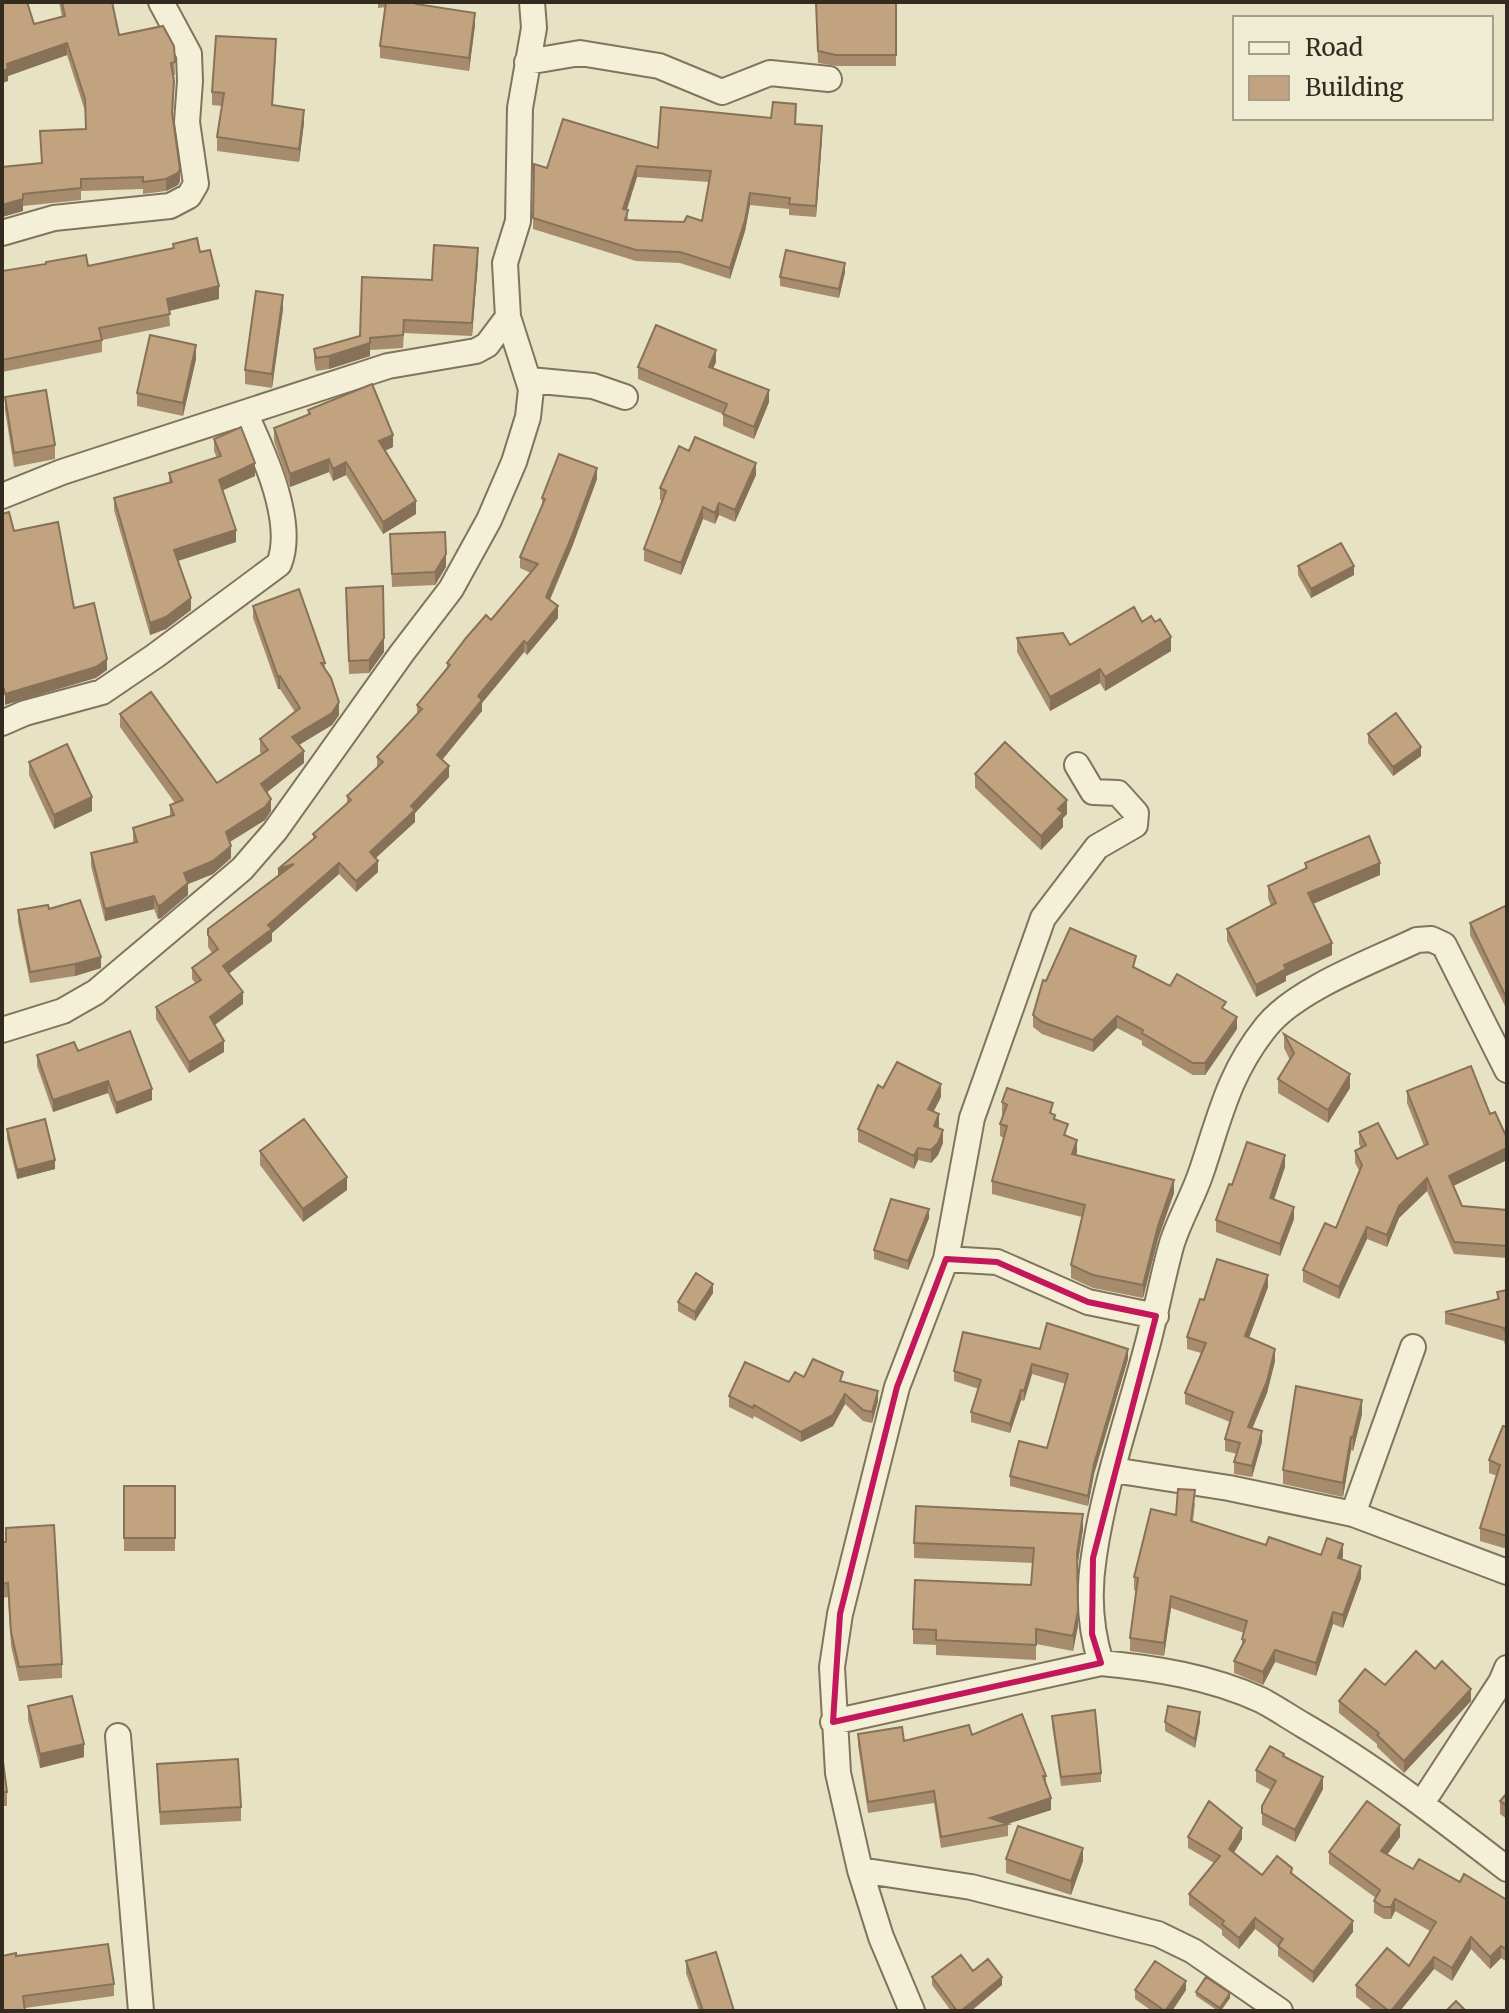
<svg xmlns="http://www.w3.org/2000/svg" width="1509" height="2013" viewBox="0 0 1509 2013" font-family="Merriweather,serif">
<rect width="100%" height="100%" fill="#e8e2c5"/>
<g fill="none" stroke-linecap="round" stroke-linejoin="round">
<defs>
<path id="street" d="M527,62L580,53L659,66L722,92L770,73L829,79
M2,233L54,218L170,206L189,196L196,184L187,122L190,81L189,54L161,2
M530,380L593,386L625,397
M2,496L62,472L388,366L476,351L487,345L508,317
M2,723L25,713L102,692L155,656L279,564C296,522 263,452 245,413
M2,1030L63,1011L96,992L242,869L275,831L402,653L451,589L489,520L514,462L528,417L531,389L508,317L505,263L518,221L520,108L534,28L532,2
M946,1259L997,1262L1088,1302L1156,1316
M1113,1470L1229,1488L1353,1514L1507,1572
M1353,1514L1413,1347
M1101,1663C1090,1628 1088,1593 1094,1556C1104,1486 1128,1418 1146,1350C1156,1314 1162,1278 1172,1243C1180,1218 1194,1195 1202,1170C1220,1116 1229,1073 1266,1027C1296,989 1373,961 1417,940L1431,939L1444,945L1507,1070
M833,1722L1101,1663C1155,1668 1211,1677 1261,1700C1275,1707 1289,1717 1303,1725C1375,1767 1441,1818 1507,1869
M118,1736L141,2011
M1422,1803L1501,1682L1507,1668
M860,1870L971,1887L1158,1934L1193,1951L1280,2011
M912,2011L881,1937L860,1870L838,1773L832,1667L840,1614L897,1387L946,1259L972,1118L1043,918L1097,847L1135,825L1136,813L1118,793L1093,792L1077,765"/>
</defs>
<!-- street casing -->
<use href="#street" stroke="#81745d" stroke-width="28"/>
<!-- street -->
<use href="#street" stroke="#f4efd7" stroke-width="24"/>
</g>
<!-- wall -->
<path fill="#a68c6d" fill-rule="evenodd" d="M2,2L34,24L62,17L59,2H112L119,35L174,46L175,75H173L174,93L173,115L180,181L178,185L166,191L143,194V189L81,191V200L23,206V211L2,217L41,163L86,129L85,111L67,55L8,76V81L2,83Z
M378,2H416V4L475,25L469,71L380,58V46L386,7L378,8Z
M896,2V66H836L818,63L816,14Z
M276,53L273,105L304,123L299,162L217,151V137L222,106L212,105V92Z
M795,124L822,138L816,217L789,215V209L750,205L745,231L730,279L680,263L636,261L533,229L534,164L547,168ZM637,177L709,182L702,221L684,222L628,220L627,210Z
M173,244L200,252L219,299L169,311L170,326L102,340V352L2,372V271L88,266L173,248Z
M478,261L472,336L404,333L403,348L370,350V356L329,369L316,371L314,362V349L360,336L432,280Z
M845,272L839,298L780,286V277Z
M283,309L272,388L245,384V370Z
M196,359L183,416L137,406V393Z
M716,362L713,368L769,402L754,439L723,426V414L638,379V367Z
M5,397L55,445V459L14,467L5,410Z
M308,410L393,447L385,451L416,514L383,534L346,475L333,481L329,472L290,487L274,441V428L308,415Z
M214,439L255,476L223,490L236,542L178,561L191,610L166,629L150,635L114,510V498L169,483V473L217,458L214,451Z
M756,475L735,522L719,515L715,524L703,519L681,575L644,561V549L662,501L660,500V488Z
M597,479L572,547L550,600L558,618L527,655L524,652L482,703V711L442,760L449,777L415,813V822L376,858L378,872L356,892L339,874L272,933V941L228,974L243,1004L215,1025L224,1052L189,1073L156,1019V1007L196,984L192,979V968L212,953L208,947V929L278,875L313,839V834L347,803V796L377,768V757L417,714V705L447,668V663L491,620L531,573L520,568V557L542,506V498Z
M390,534L446,567L435,585L392,587Z
M1298,566L1354,575L1311,598L1298,575Z
M346,602L384,652L369,673L349,674Z
M253,606L325,663V670L339,715L332,725L299,745L304,763L267,792L271,811L265,820L230,842L231,858L213,874L188,884V895L161,918L158,919L154,909L105,921L91,866V853L133,843V828L170,816V805L175,803L120,727V714L217,783L261,754L260,752V739L295,712L280,689H278L253,618Z
M1142,622L1171,651L1105,691L1100,683L1050,711L1017,652V638L1070,645Z
M1368,734L1421,756L1393,776L1368,743Z
M29,762L92,811L54,829L29,775Z
M975,774L1067,814L1063,818V827L1041,850L975,788Z
M1305,863L1380,875L1313,904L1332,955L1286,976V981L1256,997L1227,941V929L1271,906L1268,898V886L1305,869Z
M18,910L101,968L75,976L30,983L18,922Z
M1507,910L1505,1006L1470,935V923Z
M1136,969L1170,986L1226,1011L1237,1029L1205,1075H1193L1142,1045V1041L1117,1028L1093,1052L1042,1034L1033,1027V1015L1046,981Z
M1284,1034L1350,1088L1328,1123L1278,1093V1079L1290,1060L1284,1048Z
M78,1051L152,1100L116,1114L108,1093L53,1112L37,1066V1055Z
M883,1088L941,1097L934,1111L939,1126L938,1128L943,1143L938,1155L931,1163L918,1160L914,1169L858,1142V1129Z
M1407,1091L1490,1114L1507,1138V1160L1453,1186L1462,1206L1507,1210V1258L1454,1254L1427,1191L1399,1218L1387,1247L1367,1239L1339,1299L1303,1282V1270L1336,1228L1360,1172L1355,1163V1151L1361,1148L1359,1144V1132L1397,1159L1424,1146L1407,1103Z
M1002,1102L1053,1115L1055,1120L1068,1137L1077,1152L1076,1155L1174,1193L1158,1239L1143,1298L1093,1288L1071,1278V1265L1082,1217L992,1194V1181L1004,1138L1000,1136V1124L1003,1116L1002,1115Z
M7,1129L55,1169L17,1179L7,1138Z
M260,1151L347,1190L303,1222L260,1165Z
M1285,1167L1274,1200L1294,1219L1280,1256L1216,1232V1220L1232,1185Z
M929,1218L908,1270L874,1259V1250Z
M1268,1287L1249,1338L1275,1361L1267,1393L1252,1428L1262,1442L1252,1477L1234,1474V1462L1237,1454L1225,1451V1439L1230,1422L1185,1404V1393L1201,1353L1187,1349V1337L1204,1300Z
M1507,1290V1345H1505L1504,1341L1445,1324V1312L1497,1300V1292Z
M713,1293L695,1321L678,1311V1302Z
M1040,1349L1128,1359L1094,1474L1088,1506L1010,1486V1476L1047,1448L1066,1384L1032,1374L1024,1401L1021,1400L1010,1433L971,1422V1412L979,1389L954,1381V1371Z
M804,1377L843,1382L878,1401L872,1423L863,1421L845,1404L833,1426L801,1442L754,1416L753,1419L729,1407V1396L789,1382Z
M1362,1414L1353,1451L1351,1450L1343,1497L1283,1484V1470Z
M1507,1427V1549L1480,1541V1528L1497,1476L1489,1473V1460Z
M124,1486H175V1551H124Z
M1195,1503L1193,1521L1266,1545L1321,1555L1343,1556L1342,1559L1361,1578L1343,1628L1333,1624L1316,1676L1275,1662L1263,1685L1234,1673V1661L1242,1646V1639L1244,1633L1171,1608L1164,1656L1130,1651V1638L1136,1591L1134,1590V1577L1176,1515Z
M6,1528L62,1664V1678L19,1681L11,1646L8,1597L2,1598V1542H6Z
M1083,1529L1077,1568L1078,1626L1073,1651L1036,1644V1660L936,1655V1645L913,1644V1629L1031,1585L1033,1563L914,1558V1543Z
M1385,1685L1471,1701L1404,1773L1377,1747V1744L1339,1713V1701Z
M28,1706L84,1757L40,1768L28,1720Z
M1052,1716L1101,1773V1782L1061,1786L1052,1725Z
M1200,1721L1195,1748L1165,1731V1722Z
M858,1734L904,1741L972,1735L1046,1776V1786L1051,1810L1007,1824H1008V1836L941,1848L934,1803L868,1813L858,1745Z
M2,1754L7,1792V1806H2Z
M1284,1757L1323,1789L1295,1842L1262,1825V1806L1271,1790L1256,1782V1770Z
M157,1764L241,1807V1821L160,1825Z
M1507,1793V1819L1500,1814V1801Z
M1188,1837L1242,1839L1234,1853L1262,1875L1292,1873L1353,1932L1313,1983L1278,1956V1947L1255,1929L1239,1949L1222,1935V1930L1189,1905V1894L1214,1863L1188,1848Z
M1400,1837L1387,1855L1413,1869L1460,1882L1507,1900V1962L1501,1958L1490,1969L1471,1949L1452,1981L1434,1969L1400,2011H1374L1356,1997V1985L1409,1966L1430,1931L1395,1911L1391,1919H1384L1374,1913V1901L1376,1898L1329,1864V1852Z
M1006,1859L1083,1861L1071,1895L1006,1873Z
M16,1956L114,1984V1996L25,2008Z
M686,1961L734,2011H699L686,1973Z
M973,1971L1002,1985L971,2011H951L932,1985V1977Z
M1135,1990H1186L1172,2011H1152L1135,1999Z
M1196,1992L1230,1998L1221,2011H1218L1196,1996Z"/>
<!-- shaded-wall -->
<path fill="#877259" d="M475,13V25L469,71V58Z
M67,43V55L8,76V81L2,83V71L7,64Z
M304,110V123L299,162V149Z
M822,126V138L816,217V206Z
M637,166V177L623,220V209Z
M180,169V181L178,185L166,191V179Z
M750,193V205L745,231L730,279V268Z
M23,199V211L2,217V205Z
M478,248V261L472,336V323Z
M845,263V272L839,298V289Z
M219,286V299L167,311V299Z
M283,295V309L272,388V374Z
M370,343V356L329,369V356Z
M196,345V359L183,416V403Z
M716,350V362L709,379V367Z
M769,390V402L754,439V427Z
M393,435V447L379,453V441Z
M329,459V472L290,487V474Z
M346,462V475L333,481V469Z
M255,463V476L219,492V480Z
M756,463V475L735,522V510Z
M597,468V479L572,547L546,608V597Z
M416,501V514L383,534V522Z
M719,503V515L715,524V513Z
M703,507V519L681,575V563Z
M236,530V542L174,562V550Z
M446,554V567L435,585V572Z
M1354,566V575L1311,598V589Z
M191,598V610L166,629L150,635V623Z
M558,606V618L527,655V644Z
M1171,637V651L1105,691V677Z
M384,638V652L369,673V660Z
M524,641V652L482,703V711L437,766V755L478,696Z
M107,659V670L96,678L5,705V694Z
M1100,669V683L1050,711V697Z
M280,676V689H278V677Z
M339,702V715L332,725L292,749V737Z
M1421,747V756L1393,776V767Z
M304,751V763L261,797V784Z
M449,766V777L415,813V822L370,863V852L411,806Z
M92,797V811L54,829V815Z
M271,799V811L265,820L226,844V832Z
M1067,800V814L1063,818V827L1041,850V836L1058,809Z
M4,844V856L2,858V845Z
M231,846V858L213,874L188,884V895L161,918L158,919V906L184,873Z
M378,861V872L356,892V881Z
M339,863V874L272,933V941L223,978V966L268,925Z
M1380,863V875L1308,906V893Z
M294,864L278,880V869Z
M154,896V909L105,921V909Z
M4,899V911L2,912V900Z
M1332,943V955L1286,976V981L1256,997V985L1284,965Z
M101,957V968L75,976V964Z
M243,992V1004L210,1028V1017Z
M1507,993V1005L1505,1006V995Z
M1117,1016V1028L1093,1052V1040Z
M1237,1017V1029L1205,1075V1063Z
M224,1041V1052L189,1073V1062Z
M1350,1074V1088L1328,1123V1110Z
M108,1081V1093L53,1112V1100Z
M941,1084V1097L928,1121V1109Z
M152,1089V1100L116,1114V1103Z
M939,1114V1126L934,1138V1126Z
M943,1130V1143L938,1155L931,1163V1150Z
M1077,1140V1152L1072,1166V1154Z
M918,1148V1160L914,1169V1156Z
M1507,1148V1160L1449,1188V1176Z
M1285,1155V1167L1270,1210V1198Z
M55,1160V1169L17,1179V1170Z
M347,1177V1190L303,1222V1209Z
M1427,1178V1191L1399,1218L1387,1247V1235L1399,1206Z
M1174,1180V1193L1158,1239L1143,1298V1285L1158,1226Z
M1294,1207V1219L1280,1256V1244Z
M929,1209V1218L908,1270V1261Z
M1367,1227V1239L1339,1299V1287Z
M1268,1275V1287L1245,1348V1336Z
M713,1284V1293L695,1321V1312Z
M1128,1349V1359L1094,1474L1088,1506V1496L1094,1464Z
M1275,1349V1361L1267,1393L1248,1439V1427Z
M1032,1364V1374L1024,1401V1391Z
M1021,1390V1400L1010,1433V1424Z
M878,1391V1401L872,1423V1412Z
M845,1394V1404L833,1426L801,1442V1432Z
M1362,1400V1414L1353,1451V1437Z
M1262,1431V1442L1252,1477V1466Z
M1351,1437V1450L1343,1497V1483Z
M1083,1514V1529L1077,1568V1553Z
M1343,1544V1556L1338,1570V1558Z
M1361,1566V1578L1343,1628V1615Z
M1171,1596V1608L1164,1656V1643Z
M1078,1611V1626L1073,1651V1636Z
M1333,1612V1624L1316,1676V1663Z
M1275,1650V1662L1263,1685V1672Z
M1471,1689V1701L1404,1773V1761Z
M1200,1712V1721L1195,1748V1739Z
M84,1744V1757L40,1768V1754Z
M1323,1777V1789L1295,1842V1830Z
M1051,1798V1810L1001,1826L990,1818Z
M1400,1825V1837L1381,1863V1851Z
M1242,1828V1839L1229,1860V1849Z
M1083,1848V1861L1071,1895V1881Z
M1395,1899V1911L1391,1919V1907Z
M1255,1918V1929L1239,1949V1938Z
M1353,1921V1932L1313,1983V1972Z
M1471,1937V1949L1452,1981V1968Z
M1501,1946V1958L1490,1969V1957Z
M1434,1957V1969L1400,2011H1391Z
M1002,1977V1985L971,2011H961Z
M1186,1981V1990L1172,2011H1165Z
M1230,1993V1998L1220,2011V2008Z"/>
<!-- building -->
<path fill="#c1a37f" stroke="#877259" stroke-width="2" fill-rule="evenodd" d="M2,2H27L34,24L65,16L62,2H112L119,35L163,26L174,46L175,62L171,63L174,81L172,112L180,169L178,173L166,179L143,182V177L81,179V188L23,194V199L2,205V167L42,163L40,131L86,129L85,99L67,43L7,64L8,69L2,71Z
M386,2H416V4L475,13L469,58L380,46Z
M829,2H896V55H836L818,51L816,3Z
M216,36L276,39L272,105L304,110L299,149L217,137L224,93L212,92Z
M773,102L796,104L795,124L822,126L816,206L789,204L790,198L750,193L745,220L730,268L680,252L636,250L533,218L534,164L547,168L563,119L658,148L661,107L771,118ZM637,166L711,171L702,221L687,216L684,222L625,220L628,210L623,209Z
M197,238L200,252L210,250L219,286L167,299L170,314L99,328L102,340L2,360V271L46,264V262L86,255L88,266L174,248L173,244Z
M434,245L478,248L472,323L404,320L403,335L370,338V343L329,356L316,358L314,349L360,336L362,277L432,280Z
M786,250L845,263L839,289L780,277Z
M256,291L283,295L272,374L245,370Z
M656,325L716,350L709,367L769,390L754,427L723,414L727,404L638,367Z
M150,335L196,345L183,403L137,393Z
M372,384L393,435L379,441L416,501L383,522L346,462L333,469L329,459L290,474L274,428L310,414L308,410Z
M46,390L55,445L14,453L5,397Z
M241,427L255,463L219,480L236,530L174,550L191,598L166,617L150,623L114,498L172,482L169,473L221,456L214,439Z
M695,437L756,463L735,510L719,503L715,513L703,507L681,563L644,549L666,491L660,488L679,446L689,451Z
M559,454L597,468L572,536L546,597L558,606L527,644L524,641L478,696L482,700L437,755L449,766L411,806L415,810L370,852L378,861L356,881L339,863L268,925L272,929L223,966L243,992L210,1017L224,1041L189,1062L156,1007L201,980L192,968L218,949L208,935V929L294,864L278,869L316,837L313,834L351,800L347,796L383,762L377,757L422,709L417,705L450,665L447,663L466,638L486,615L491,620L538,564L520,557L545,499L542,498Z
M9,512L14,531L58,522L74,608L94,603L107,659L96,667L5,694L4,689H2V514Z
M445,532L446,554L435,572L392,574L390,534Z
M1341,543L1354,566L1311,589L1298,566Z
M383,586L384,638L369,660L349,661L346,588Z
M299,589L325,663H321L331,678L339,702L332,713L292,737L304,751L261,784L271,799L265,807L226,832L231,846L213,861L184,873L188,883L161,905L158,906L154,896L105,909L91,853L137,842L133,828L174,815L170,805L183,800L120,714L151,692L217,783L268,750L260,739L300,708L280,676L278,677L253,606Z
M1134,607L1142,622L1151,616L1155,622L1160,619L1171,637L1105,677L1100,669L1050,697L1017,638L1063,633L1070,645Z
M1396,713L1421,747L1393,767L1368,734Z
M1005,742L1067,800L1058,809L1063,813L1041,836L975,774Z
M67,744L92,797L54,815L29,762Z
M1369,836L1380,863L1308,893L1332,943L1284,965L1286,969L1256,985L1227,929L1276,903L1268,886L1307,868L1305,863Z
M80,900L101,957L75,964L30,972L18,910L48,905L49,909Z
M1505,906L1507,910V993L1505,995L1470,923Z
M1070,928L1136,956L1133,967L1170,986L1177,974L1226,1002L1222,1008L1237,1017L1205,1063H1193L1142,1033L1143,1030L1117,1016L1093,1040L1042,1022L1033,1015L1043,980L1046,981Z
M130,1031L152,1089L116,1103L108,1081L53,1100L37,1055L74,1042L78,1051Z
M1284,1034L1350,1074L1328,1110L1278,1079L1294,1053Z
M897,1062L941,1084L928,1109L939,1114L934,1126L943,1130L938,1143L931,1150L918,1148L914,1156L858,1129L878,1085L883,1088Z
M1471,1066L1490,1114L1495,1112L1507,1138V1148L1449,1176L1462,1206L1507,1210V1246L1454,1242L1427,1178L1399,1206L1387,1235L1367,1227L1339,1287L1303,1270L1325,1223L1336,1228L1362,1165L1355,1151L1366,1145L1359,1132L1378,1123L1397,1159L1428,1144L1407,1091Z
M1007,1088L1053,1103L1050,1113L1055,1115L1054,1119L1068,1124L1064,1135L1077,1140L1072,1154L1174,1180L1158,1226L1143,1285L1093,1275L1071,1265L1085,1205L992,1181L1007,1126L1000,1124L1007,1105L1002,1102Z
M45,1119L55,1160L17,1170L7,1129Z
M304,1119L347,1177L303,1209L260,1151Z
M1247,1142L1285,1155L1270,1198L1294,1207L1280,1244L1216,1220L1229,1184L1232,1185Z
M891,1199L929,1209L908,1261L874,1250Z
M1217,1259L1268,1275L1245,1336L1275,1349L1267,1381L1248,1427L1262,1431L1252,1466L1234,1462L1240,1443L1225,1439L1233,1412L1185,1393L1206,1343L1187,1337L1200,1299L1204,1300Z
M696,1273L713,1284L695,1312L678,1302Z
M1507,1290V1332H1505L1504,1328L1445,1312L1499,1299L1497,1292Z
M1047,1323L1128,1349L1094,1464L1088,1496L1010,1476L1019,1441L1047,1448L1068,1374L1032,1364L1024,1391L1021,1390L1010,1424L971,1412L981,1380L954,1371L963,1332L1040,1349Z
M813,1359L843,1372L840,1381L878,1391L872,1412L863,1410L845,1394L833,1415L801,1432L754,1405L753,1408L729,1396L745,1362L789,1382L795,1372L804,1377Z
M1296,1386L1362,1400L1353,1437H1351L1343,1483L1283,1470Z
M1503,1426L1507,1427V1536L1480,1528L1500,1465L1489,1460Z
M124,1486H175V1538H124Z
M1178,1489L1195,1490L1191,1521L1266,1545L1269,1537L1321,1555L1327,1538L1343,1544L1338,1558L1361,1566L1343,1615L1333,1612L1316,1663L1275,1650L1263,1672L1234,1661L1245,1640L1242,1639L1247,1621L1171,1596L1164,1643L1130,1638L1138,1578L1134,1577L1151,1509L1176,1515Z
M916,1506L1083,1514L1077,1553L1078,1611L1073,1636L1036,1629V1645L936,1640V1630L913,1629L915,1580L1031,1585L1034,1548L914,1543Z
M54,1525L62,1664L19,1667L11,1632L8,1583L2,1584V1542H6V1528Z
M1416,1651L1435,1669L1442,1661L1471,1689L1404,1761L1377,1735L1379,1733L1339,1701L1365,1669L1385,1685Z
M72,1696L84,1744L40,1754L28,1706Z
M1168,1706L1200,1712L1195,1739L1165,1722Z
M1095,1710L1101,1773L1061,1777L1052,1716Z
M1022,1714L1046,1776H1043L1051,1798L990,1818L1008,1824L941,1837L934,1791L868,1802L858,1734L902,1727L904,1741L969,1725L972,1735Z
M1270,1746L1284,1754L1283,1756L1323,1777L1295,1830L1262,1813V1806L1276,1781L1256,1770Z
M2,1754L7,1792H2Z
M238,1759L241,1807L160,1812L157,1764Z
M1507,1793V1806L1500,1801Z
M1209,1801L1242,1828L1229,1849L1262,1875L1277,1856L1292,1868L1291,1873L1353,1921L1313,1972L1278,1946L1283,1939L1255,1918L1239,1938L1222,1924L1224,1921L1189,1894L1220,1856L1188,1837Z
M1367,1801L1400,1825L1381,1851L1413,1869L1419,1859L1460,1882L1464,1874L1507,1900V1950L1501,1946L1490,1957L1471,1937L1452,1968L1434,1957L1391,2011H1389L1356,1985L1387,1948L1409,1966L1436,1922L1395,1899L1391,1907H1384L1374,1901L1380,1890L1329,1852Z
M1018,1826L1083,1848L1071,1881L1006,1859Z
M108,1944L114,1984L23,1996L25,2011H2V1956L16,1953V1956Z
M716,1952L734,2011H703L686,1961Z
M961,1955L973,1971L988,1959L1002,1977L961,2011H957L932,1977Z
M1155,1961L1186,1981L1165,2011L1135,1990Z
M1206,1977L1230,1993L1220,2008L1196,1992Z
M1456,2001L1466,2011H1446Z"/>
<!-- marked area -->
<path fill="none" stroke="#c2185b" stroke-width="6" stroke-linejoin="round" d="M946,1259L997,1262L1088,1302L1156,1316L1093,1558L1092,1634L1101,1663L833,1722L840,1614L897,1387Z"/>
<!-- border -->
<rect width="1509" height="2013" fill="none" stroke="#332b1f" stroke-width="8"/>
<!-- legend -->
<rect x="1233" y="16" width="260" height="104" fill="#f0ecd3" stroke="#a49f8b" stroke-width="2"/>
<rect x="1249" y="42" width="40" height="12" fill="#f4efd7" stroke="#a49f8b" stroke-width="2"/>
<text x="1305" y="56" font-size="24" fill="#332b1f">Road</text>
<rect x="1249" y="76" width="40" height="24" fill="#c1a37f" stroke="#a49f8b" stroke-width="2"/>
<text x="1305" y="96" font-size="24" fill="#332b1f">Building</text>
</svg>
